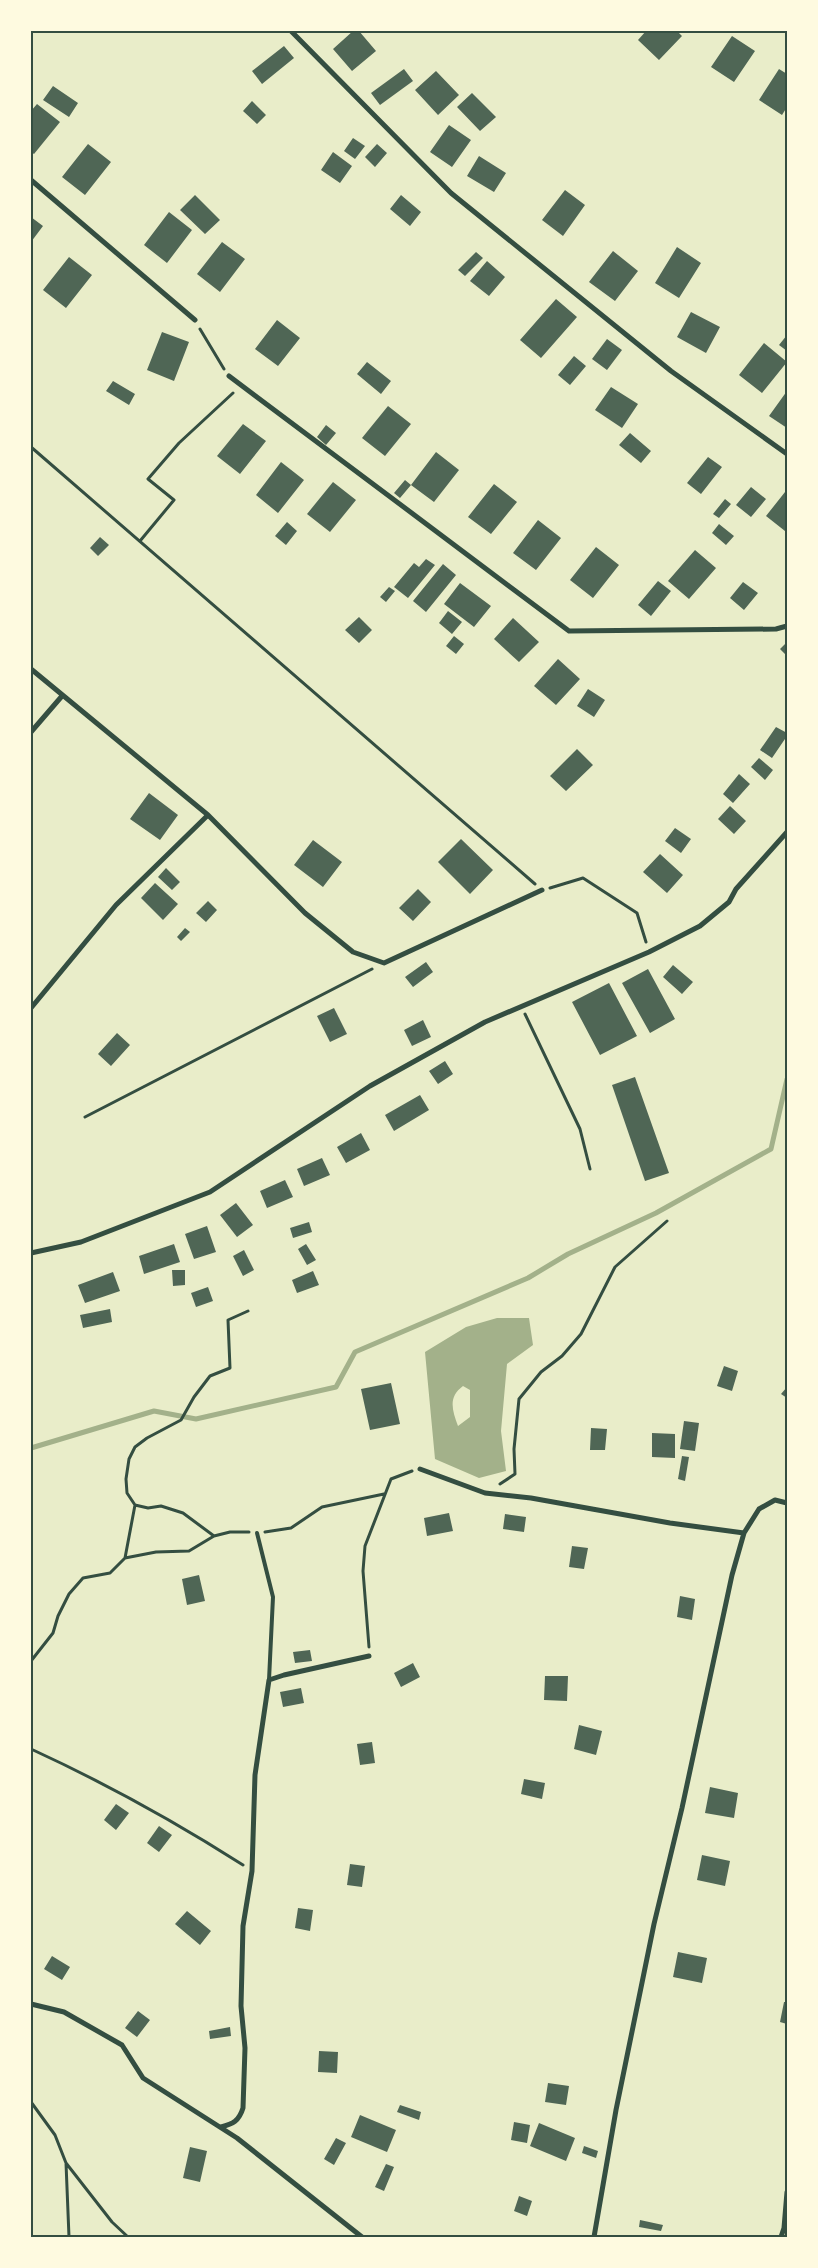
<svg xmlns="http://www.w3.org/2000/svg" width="818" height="2268" viewBox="0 0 818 2268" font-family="Mulish,sans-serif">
<rect width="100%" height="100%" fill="#e9edc9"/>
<!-- water -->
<path fill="#a3b18a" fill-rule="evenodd" d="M497,1318H529L533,1345L507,1364L501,1431L506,1471L479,1478L435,1459L425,1352L466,1327ZM463,1386L470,1390V1417L458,1426C452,1410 448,1397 463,1386Z"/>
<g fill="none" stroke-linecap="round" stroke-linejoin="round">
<!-- stream -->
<path stroke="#a3b18a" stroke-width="5" d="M31,1448L154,1411L196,1419L336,1387L355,1352L528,1278L568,1254L656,1213L771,1149L787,1079"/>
</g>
<!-- building -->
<path fill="#4f6655" d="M353,31H359L376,51L352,71L333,49Z
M646,31H677L682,36L659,60L638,40Z
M732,36L755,51L734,82L711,67Z
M284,46L294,58L262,84L252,71Z
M404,69L413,81L380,105L371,93Z
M779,69L787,74V107L782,115L759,100Z
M436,71L459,95L438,115L415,90Z
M53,86L78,103L69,117L43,100Z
M472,93L496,117L480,131L457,107Z
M252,101L266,115L257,124L243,111Z
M37,104L60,122L34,154L31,152V111Z
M449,125L471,140L452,167L430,152Z
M353,138L365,146L355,159L344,151Z
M88,144L111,162L85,195L62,177Z
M377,144L387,153L375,167L365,157Z
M333,152L352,166L340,183L321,170Z
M479,156L506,173L494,192L467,176Z
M565,190L585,205L563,236L542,220Z
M195,195L220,220L205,234L180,210Z
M401,195L421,212L410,226L390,209Z
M169,212L192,230L167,263L144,245Z
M31,217L43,226L31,242Z
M222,242L245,259L220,292L197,274Z
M677,247L701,263L679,298L655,283Z
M613,251L638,271L615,301L589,282Z
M476,252L483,258L465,276L458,270Z
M69,257L92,275L66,308L43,290Z
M487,261L505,277L489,296L470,281Z
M556,299L577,317L541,358L520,340Z
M691,312L720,327L706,353L677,337Z
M277,320L300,338L278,366L255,349Z
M162,332L189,342L174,381L147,370Z
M787,335V351L779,345Z
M607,339L622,350L607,370L592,359Z
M764,343L787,362L762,393L739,375Z
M574,356L586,366L570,385L558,375Z
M367,362L391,381L381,394L357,374Z
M113,381L135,394L129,405L106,391Z
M611,387L638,404L622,428L595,410Z
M787,391V428L769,416Z
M388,406L411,424L385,456L362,438Z
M243,424L266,441L240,474L217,456Z
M326,425L336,433L326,445L317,437Z
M630,433L651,451L641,463L619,445Z
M436,452L459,470L434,502L411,485Z
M708,457L722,467L701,494L687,483Z
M281,462L304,480L278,513L256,495Z
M405,480L411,485L400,498L394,493Z
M333,482L356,500L330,532L307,514Z
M494,484L517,502L491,534L468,517Z
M751,487L766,499L751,517L736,505Z
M785,492L787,529L785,531L766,516Z
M725,499L731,504L719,518L713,514Z
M538,520L561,538L536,570L513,553Z
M287,522L297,531L286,545L275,536Z
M719,524L734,536L726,545L712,533Z
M100,537L109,545L98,556L90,548Z
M596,547L619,565L593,598L570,580Z
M695,550L716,568L689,599L668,581Z
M426,559L435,565L408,598L394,587L414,563L419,567Z
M443,564L456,575L426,612L413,601Z
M658,581L671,591L651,616L638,605Z
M743,582L758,593L744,610L730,598Z
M460,583L491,606L474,627L444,604Z
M389,587L395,591L386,602L380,597Z
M448,611L462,622L452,634L439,623Z
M359,617L372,630L359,643L345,630Z
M513,618L539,642L519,662L494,639Z
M454,636L464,644L456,654L446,646Z
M787,642V656L780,649Z
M558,659L580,679L556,705L534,686Z
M588,689L605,700L594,717L577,706Z
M776,727L787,733V736L772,758L760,750Z
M577,749L593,765L566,791L550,776Z
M759,758L773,770L765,780L751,767Z
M739,774L750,784L733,803L723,794Z
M149,793L178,815L160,840L130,819Z
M730,806L746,821L734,834L718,819Z
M675,828L691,839L681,853L665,841Z
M461,839L493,870L470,894L438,862Z
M313,840L342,862L323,887L294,865Z
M660,854L683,875L667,893L643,872Z
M166,868L180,882L172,890L158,877Z
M155,883L178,904L163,920L141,898Z
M418,889L431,902L413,921L399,908Z
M208,901L217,910L206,922L196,913Z
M185,928L190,932L181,941L177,937Z
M426,962L433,972L413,987L405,977Z
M673,965L693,982L682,994L663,977Z
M648,969L675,1019L650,1033L622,983Z
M609,983L637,1036L600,1055L572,1002Z
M334,1008L347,1034L330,1042L317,1016Z
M423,1020L431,1037L412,1046L404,1030Z
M117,1033L130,1045L111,1066L98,1054Z
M445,1061L453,1074L438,1084L429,1071Z
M635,1077L669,1173L645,1181L612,1085Z
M420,1095L429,1110L394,1131L385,1115Z
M361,1133L370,1150L346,1163L337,1147Z
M322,1158L330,1175L304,1186L297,1169Z
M285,1180L293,1197L267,1208L260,1191Z
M236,1203L253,1225L237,1237L220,1215Z
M309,1222L312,1232L293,1238L290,1228Z
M207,1226L216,1252L194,1259L185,1234Z
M174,1244L180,1262L144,1274L139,1256Z
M306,1244L316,1260L307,1265L298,1249Z
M244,1250L254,1270L243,1276L233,1256Z
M172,1270H185V1285L173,1286Z
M313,1271L319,1285L297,1293L292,1280Z
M113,1272L120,1291L85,1303L78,1285Z
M208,1287L213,1301L196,1307L191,1293Z
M110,1309L112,1322L83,1328L80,1315Z
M724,1366L738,1371L732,1391L717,1386Z
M391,1383L400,1424L370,1430L361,1389Z
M787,1387V1398L781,1394Z
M684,1421L699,1423L695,1451L680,1449Z
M591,1428L607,1429L605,1450H590Z
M652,1433L675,1434V1458L652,1457Z
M682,1456L689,1457L685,1481L678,1479Z
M449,1513L453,1531L427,1536L424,1518Z
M505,1514L526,1517L524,1532L503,1529Z
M572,1546L588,1548L584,1569L569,1567Z
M199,1575L205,1601L187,1605L182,1579Z
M680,1596L695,1599L692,1620L677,1617Z
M310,1650L312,1661L295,1663L293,1652Z
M413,1663L420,1677L401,1687L394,1673Z
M545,1676H568L567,1701L544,1700Z
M301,1688L304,1703L283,1707L280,1692Z
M579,1725L602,1731L596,1755L574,1749Z
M372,1742L375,1763L360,1765L357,1744Z
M524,1779L545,1783L542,1799L521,1794Z
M710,1787L738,1793L734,1818L705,1813Z
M116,1804L129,1813L116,1830L104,1820Z
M159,1826L172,1835L159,1852L147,1843Z
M702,1855L730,1861L725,1886L697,1880Z
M350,1864L365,1866L362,1887L347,1885Z
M298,1908L313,1910L310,1931L295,1928Z
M187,1911L211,1931L200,1945L175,1924Z
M678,1952L707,1958L702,1983L673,1977Z
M52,1956L70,1967L62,1980L44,1969Z
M784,2002H787V2024L780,2022Z
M138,2011L150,2020L137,2037L125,2028Z
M230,2027L231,2036L210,2039L209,2031Z
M319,2051L338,2052L337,2073L318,2072Z
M548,2083L569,2086L566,2105L545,2102Z
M400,2105L421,2112L419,2120L397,2112Z
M360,2115L396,2130L387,2152L351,2137Z
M514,2122L530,2125L527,2143L511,2140Z
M539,2123L575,2138L566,2161L530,2146Z
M336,2138L346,2143L334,2165L324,2159Z
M584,2146L598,2151L596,2158L582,2153Z
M190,2147L207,2151L200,2182L183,2178Z
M386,2164L394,2167L384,2191L375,2187Z
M519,2196L532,2201L527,2216L514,2211Z
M640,2220L663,2225L661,2231L639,2227Z"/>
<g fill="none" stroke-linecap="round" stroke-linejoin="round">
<!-- path -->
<path stroke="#344e41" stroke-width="3" d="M200,329L224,369
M31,447L535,884
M140,541L174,500L148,479L179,443L233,393
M550,888L583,878L637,913L646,942
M525,1014L580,1129L590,1169
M85,1117L372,969
M248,1311L228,1320L230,1368L210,1376L194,1397L181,1420L147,1438L135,1447L129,1459L126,1479L127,1493L135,1505L148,1508L161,1506L183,1513L214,1536L230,1532H249
M500,1484L515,1474L514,1449L519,1399L541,1372L562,1356L581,1334L615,1267L667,1221
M265,1532L291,1528L322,1507L384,1494
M125,1558L135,1505
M369,1647L363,1571L365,1546L391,1479L412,1471
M31,1661L53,1633L58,1616L69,1594L83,1578L110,1573L125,1558L156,1552L189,1551L214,1536
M31,1749C105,1783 174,1821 243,1865
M31,2102L55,2135L66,2163L69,2237
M66,2163L112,2222L128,2237"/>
<!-- service -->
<path stroke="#344e41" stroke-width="4" d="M257,1533L273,1597L269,1680"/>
<!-- minor -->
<path stroke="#344e41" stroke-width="5" d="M291,31L451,193L671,371L787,454
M31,180L195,320
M229,376L569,631L776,629L787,626
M31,669L208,815L305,913L353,952L384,963L542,890
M31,732L62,696
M31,1008L116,905L208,815
M31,1253L81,1242L210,1192L370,1086L485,1022L649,952L700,926L729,902L736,889L787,832
M420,1469L485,1493L531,1498L670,1523L744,1533
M31,2004L64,2012L122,2045L143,2078L237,2138L362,2237
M221,2127C233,2124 239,2121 243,2108L245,2048L241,2006L243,1926L252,1871L255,1775L269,1680L284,1675L369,1656
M594,2237L616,2110L654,1924L682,1808L732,1575L744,1533L759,1509L775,1500L787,1503
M781,2237L784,2228L787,2192"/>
</g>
<!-- border -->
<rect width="818" height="2268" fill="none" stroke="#fefae0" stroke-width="65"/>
<rect x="32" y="32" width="754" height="2204" fill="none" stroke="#344e41" stroke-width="2"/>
</svg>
